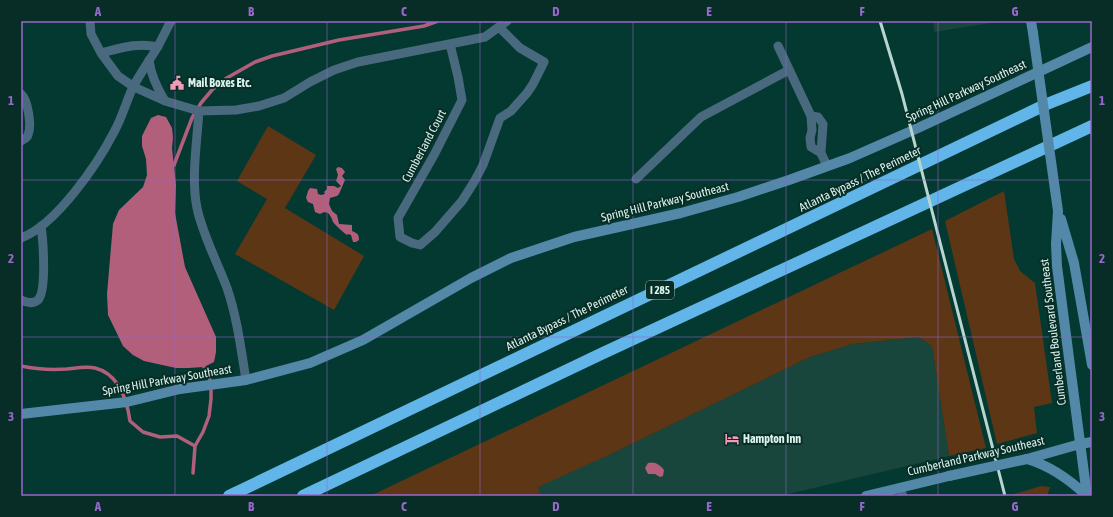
<svg xmlns="http://www.w3.org/2000/svg" width="1113" height="517" viewBox="0 0 1113 517" font-family="'Asap Condensed',sans-serif">
<rect width="100%" height="100%" fill="#033930"/>
<!-- built -->
<path fill="#18463d" d="M933,21H1003L934,32Z
M920,337L932,346L949,456L780,496H541L537,487L607,456L810,357L853,344Z"/>
<!-- green -->
<path fill="#5d3615" d="M268,126L316,155L285,208L364,256L334,310L235,254L267,199L237,181Z
M1004,191L1014,259L1020,271L1035,283L1052,403L1034,407L1037,433L997,444L945,221Z
M932,229L986,448L949,456L932,346L919,337L853,344L810,357L607,456L538,487L541,496H370Z
M1041,486L1050,487L1047,496H1014V494Z"/>
<!-- water -->
<path fill="#b25f7c" d="M158,115L166,117L172,128L173,138L172,148L176,185L175,213L185,267L216,337V352L214,362L204,367L188,368H176L144,361L133,355L123,346L108,315L107,294L113,224L119,210L143,187L147,175L146,159L142,146V136L151,118Z
M338,167L342,168L345,172L342,176L345,180L339,194L337,196L330,198L329,204L332,211L337,215L339,224L352,225V231C357,233 359,234 359,240L356,242H353L351,235L348,234L347,235C344,233 334,224 333,222C331,216 328,209 320,214L315,212L313,204L308,202L306,198L308,191L310,188L317,189L318,194L321,195L325,194L324,192L327,189V186H334L338,188L341,186L336,181L338,175L336,169Z
M648,463C655,461 660,465 664,470L663,476L660,477L655,474H648L645,468Z"/>
<g fill="none" stroke-linecap="round" stroke-linejoin="round">
<!-- stream -->
<path stroke="#b25f7c" stroke-width="3.5" d="M174,165L192,118L201,103L212,90L225,79L255,62L272,56L339,40L424,26L438,21
M21,366C35,369 53,370 67,369C76,368 87,366 95,368C119,374 127,400 130,421L143,432L160,437L177,436L195,446
M193,473L195,446L203,432L209,416L211,399V382L204,367"/>
<!-- street -->
<path stroke="#49697e" stroke-width="9" d="M90,21L91,34L101,53L118,76L134,87L165,101L199,111C197,141 191,179 197,208C203,236 217,261 227,288C237,317 241,349 246,380
M450,44L458,77L462,100L434,155L398,218L400,237L412,243L420,245L435,232L462,201L474,182L483,165L500,118L511,111L527,93L533,84L544,62L520,48L499,27
M778,46L811,116L812,130L810,138L811,147L821,153
M101,53C121,48 137,42 158,47
M149,60C151,76 157,88 165,101
M21,94C28,100 32,126 28,135C27,138 24,139 21,141
M199,111L236,110L259,106L284,98L310,82L334,70L358,62L485,37L507,21
M811,116L818,117L823,124L821,153L827,166
M636,179L701,117L789,70
M21,238C56,225 97,165 114,132C122,118 126,102 133,87C140,74 149,61 157,48C162,39 166,30 171,21
M21,300C27,303 33,304 38,300C47,291 43,239 41,226
M900,488L903,496"/>
<!-- secondary -->
<path stroke="#5388a9" stroke-width="10" d="M1031,21L1033,33
M1058,211L1056,244L1057,266L1087,496
M1061,219L1074,263L1092,365
M21,414L127,402L180,389L246,380L310,363L363,340L471,278L511,258L574,237L681,213L738,197L789,180L850,158L918,128L1092,47
M1027,459C1051,466 1069,479 1087,496
M1027,459L1080,444L1092,442
M866,496L949,476"/>
<!-- highway -->
<path stroke="#61b5e9" stroke-width="12" d="M229,496L1047,104L1092,86
M303,496L601,354L1092,126"/>
<!-- rail -->
<path stroke="#b8d6cf" stroke-width="3" d="M880,21L902,94L1005,496"/>
<!-- secondary-bridge -->
<path stroke="#5388a9" stroke-width="10" d="M1033,33L1058,211
M949,476L1027,459"/>
</g>
<!-- grid -->
<path fill="none" stroke="#9868cd" stroke-width="1" stroke-opacity="0.55" d="M175,21V496M327,21V496M480,21V496M633,21V496M786,21V496M938,21V496M21,180H1092M21,337H1092"/>
<!-- icons -->
<defs>
<symbol id="civic-bare" viewBox="-9 -9 18 18"><path d="M-.6-6.5H3V-4.5H.6V-3L4-1V1h2V6H-6V1h2V-1L-.6-3ZM-1.2 2.5V6h2.4V2.5Z" fill="#f09ab6" stroke="#072d26" stroke-width="2.5" paint-order="stroke"/></symbol>
<symbol id="hotel-bare" viewBox="-9 -9 18 18"><path d="M-6-4.5h1.5V1H6V5H4.5V3h-9V5H-6ZM-4 0a1.8 1.8 0 1 1 3.6 0ZM.5 0V-2.5h3Q6-2.5 6 0Z" fill="#f09ab6" stroke="#072d26" stroke-width="2.5" paint-order="stroke"/></symbol>
</defs>
<g fill-rule="evenodd">
<use href="#civic-bare" x="167" y="73" width="20" height="20"/>
<use href="#hotel-bare" x="722" y="429" width="20" height="20"/>
</g>
<g text-anchor="middle" stroke-width="4" stroke-linejoin="round" paint-order="stroke">
<!-- shield labels -->
<rect fill="#072d26" stroke="#9bb8b1" stroke-width="1" x="646" y="281" width="28" height="18" rx="3"/>
<g font-size="11" font-weight="bold" fill="#daf3ed">
<text x="660" y="294">I 285</text>
</g>
<!-- poi labels -->
<g font-size="12" font-weight="bold" fill="#daf3ed" stroke="#072d26" text-anchor="start">
<text x="188" y="87">Mail Boxes Etc.</text>
<text x="743" y="443">Hampton Inn</text>
</g>
<!-- street labels -->
<g font-size="12" fill="#daf3ed" stroke="#072d26">
<text transform="translate(966 91) rotate(-25)" y="4">Spring Hill Parkway Southeast</text>
<text transform="translate(424 146) rotate(-62)" y="4">Cumberland Court</text>
<text transform="translate(860 179) rotate(-26)" y="4">Atlanta Bypass / The Perimeter</text>
<text transform="translate(665 202) rotate(-14)" y="4">Spring Hill Parkway Southeast</text>
<text transform="translate(567 318) rotate(-26)" y="4">Atlanta Bypass / The Perimeter</text>
<text transform="translate(1053 332) rotate(-97)" y="4">Cumberland Boulevard Southeast</text>
<text transform="translate(167 380) rotate(-10)" y="4">Spring Hill Parkway Southeast</text>
<text transform="translate(976 456) rotate(-13)" y="4">Cumberland Parkway Southeast</text>
</g>
</g>
<!-- border -->
<rect width="1113" height="517" fill="none" stroke="#072d26" stroke-width="44"/>
<rect x="22" y="22" width="1069" height="473" fill="none" stroke="#9868cd" stroke-width="1.5"/>
<g font-size="13" text-anchor="middle" font-weight="bold" fill="#9868cd">
<text x="98" y="16">A</text>
<text x="251" y="16">B</text>
<text x="404" y="16">C</text>
<text x="556" y="16">D</text>
<text x="709" y="16">E</text>
<text x="862" y="16">F</text>
<text x="1015" y="16">G</text>
<text x="11" y="105">1</text>
<text x="1102" y="105">1</text>
<text x="11" y="263">2</text>
<text x="1102" y="263">2</text>
<text x="11" y="421">3</text>
<text x="1102" y="421">3</text>
<text x="98" y="511">A</text>
<text x="251" y="511">B</text>
<text x="404" y="511">C</text>
<text x="556" y="511">D</text>
<text x="709" y="511">E</text>
<text x="862" y="511">F</text>
<text x="1015" y="511">G</text>
</g>
</svg>
